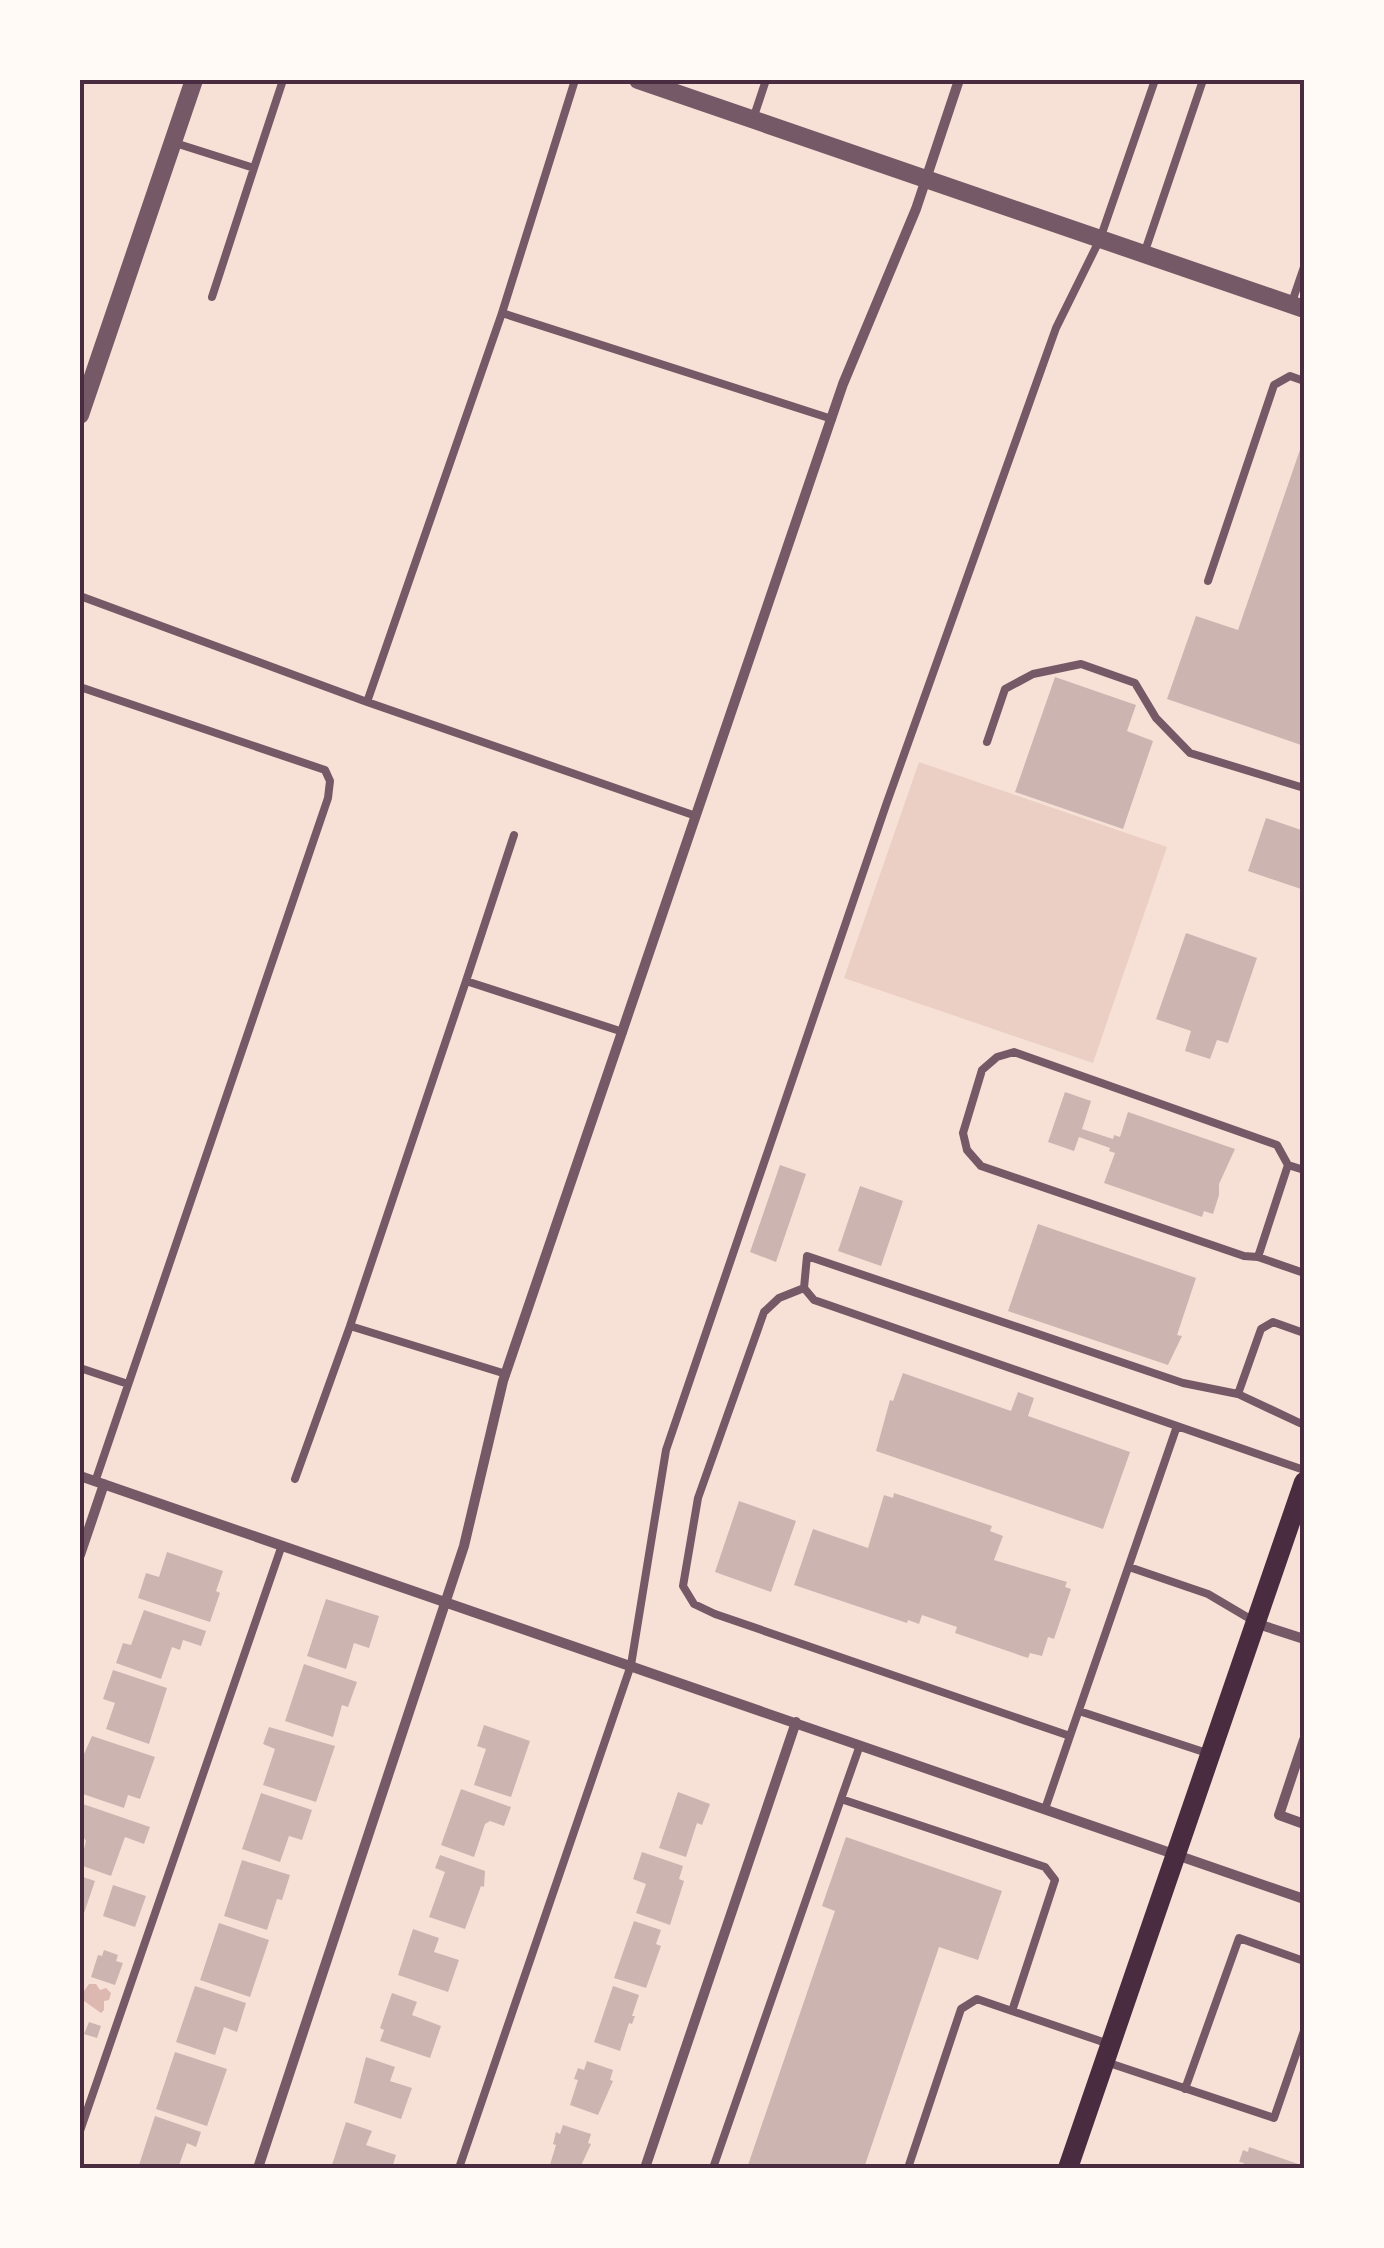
<svg xmlns="http://www.w3.org/2000/svg" width="1384" height="2248" viewBox="0 0 1384 2248" font-family="'Titillium Web',sans-serif">
<rect width="100%" height="100%" fill="#f7e1d7"/>
<!-- green -->
<path fill="#ebcfc5" d="M919,762L1167,847L1093,1063L844,978Z"/>
<!-- water -->
<path fill="#dcb8b0" d="M89,1984H96L100,1990L106,1988L111,1993L109,2000L104,2001V2010L101,2013L84,2001V1991Z"/>
<!-- building -->
<path fill="#ccb4b1" d="M1303,441L1304,442V746L1167,699L1196,616L1238,630Z
M1055,677L1136,705L1127,731L1153,741L1123,829L1015,792Z
M1266,818L1304,831V890L1248,871Z
M1186,933L1257,958L1228,1043L1217,1040L1210,1059L1185,1051L1191,1031L1156,1019Z
M1065,1092L1091,1101L1082,1129L1113,1139L1114,1135L1120,1137L1128,1112L1235,1149L1219,1184V1195L1213,1214L1204,1211L1202,1217L1104,1183L1115,1153L1109,1151L1110,1148L1079,1137L1074,1151L1048,1142Z
M780,1165L806,1174L776,1262L750,1252Z
M860,1186L903,1201L881,1266L838,1251Z
M1038,1224L1196,1278L1177,1335L1182,1336L1168,1365L1008,1311Z
M903,1373L1011,1411L1018,1392L1034,1398L1028,1416L1130,1452L1103,1529L876,1451L890,1400L893,1401Z
M894,1493L992,1526L990,1531L1003,1536L994,1560L1067,1582L1065,1587L1071,1589L1054,1639L1048,1637L1042,1656L1030,1653L1028,1658L955,1633L957,1627L922,1615L919,1624L908,1620L907,1623L794,1585L813,1529L868,1548L884,1495L893,1498Z
M739,1501L796,1521L771,1592L715,1572Z
M167,1552L223,1571L216,1591L220,1593L210,1622L138,1598L146,1573L159,1577Z
M326,1599L379,1616L369,1648L354,1643L346,1669L307,1656Z
M144,1610L206,1631L201,1646L183,1640L180,1650L172,1647L161,1679L116,1663L123,1643L131,1645Z
M304,1664L357,1682L348,1707L342,1705L333,1737L285,1721Z
M113,1670L167,1688L149,1744L106,1729L115,1703L103,1699Z
M484,1725L530,1741L511,1797L474,1785L486,1749L477,1746Z
M269,1727L335,1746L316,1802L263,1785L275,1749L263,1744Z
M92,1736L155,1757L140,1799L128,1795L124,1808L80,1793V1763Z
M461,1789L511,1807L504,1826L490,1821L485,1824L474,1857L441,1845Z
M678,1792L710,1804L702,1825L697,1823L686,1857L659,1848Z
M261,1793L312,1810L302,1840L289,1836L280,1862L242,1849Z
M80,1803L150,1827L144,1844L125,1837L111,1876L80,1865L86,1841L80,1832Z
M846,1837L1002,1891L978,1960L939,1947L864,2168H747L835,1911L822,1906Z
M642,1852L683,1866L679,1879L684,1881L670,1925L636,1913L646,1884L633,1879Z
M440,1855L485,1871L484,1887L481,1886L465,1929L429,1917L445,1872L435,1868Z
M242,1860L290,1875L282,1900L277,1899L267,1930L224,1916Z
M80,1876L95,1881L81,1922H80Z
M113,1885L146,1896L135,1927L103,1916Z
M634,1921L661,1930L656,1944L661,1946L646,1988L614,1978Z
M219,1923L269,1940L250,1997L200,1980Z
M413,1929L439,1938L434,1952L459,1960L448,1992L398,1975Z
M104,1950L118,1955L116,1961L123,1963L115,1985L91,1977L98,1955L102,1956Z
M195,1986L246,2003L237,2032L224,2027L215,2055L176,2042Z
M613,1986L639,1995L632,2016H635L632,2024L629,2023L620,2051L594,2042Z
M392,1993L417,2002L412,2015L441,2026L430,2058L380,2041L384,2030L380,2028Z
M89,2022L101,2026L97,2038L84,2034Z
M175,2052L227,2069L207,2126L156,2109Z
M366,2057L395,2067L390,2081L412,2088L401,2119L354,2103Z
M587,2061L613,2070L610,2080L613,2081L598,2115L570,2105L578,2080L574,2079L578,2068L584,2070Z
M155,2116L201,2132L196,2147L187,2143L178,2168H138Z
M346,2122L372,2131L366,2145L396,2155L392,2168H331Z
M563,2125L591,2134L588,2143L591,2144L580,2168H549L556,2145L553,2144L556,2132L560,2134Z
M1249,2147L1304,2166V2168H1242L1244,2163L1239,2162L1243,2150L1248,2152Z"/>
<g fill="none" stroke-linecap="round" stroke-linejoin="round">
<!-- service -->
<path stroke="#755966" stroke-width="8" d="M575,80L502,313L832,419
M753,119L766,80
M172,142L254,168L212,297
M254,168L283,80
M1145,251L1203,80
M1291,305L1304,267
M502,313L367,702L696,816
M1208,581L1274,385L1290,376L1304,381
M80,596L367,702
M80,687L325,770L330,781L328,798L95,1482
M987,742L1005,689L1033,674L1081,664L1135,683L1156,718L1190,753L1304,788
M466,981L514,835
M1304,1170L1288,1165L1258,1257L1304,1273
M1258,1257L1244,1256L981,1166L967,1150L963,1133L982,1070L997,1057L1014,1052L1277,1145L1288,1165
M804,1288L779,1298L764,1312L698,1498L683,1586L694,1604L715,1614L1070,1736L1045,1809
M1304,1333L1273,1322L1261,1329L1238,1394L1304,1425
M80,1368L128,1384
M506,1374L350,1326L466,981L623,1032
M1238,1394L1183,1383L807,1256L804,1288L814,1300L1304,1470
M295,1479L350,1326
M1129,1567L1208,1594L1252,1620
M1079,1711L1210,1754
M1070,1736L1177,1426
M860,1745L841,1799L1045,1867L1055,1880L1012,2011L1106,2043
M1106,2062L1274,2118L1304,2031
M1185,2089L1239,1938L1304,1961
M80,2131L282,1545
M459,2168L631,1665L666,1450L886,805L1056,328L1100,239L1155,80
M713,2168L841,1799
M908,2168L961,2009L977,1999L1012,2011"/>
<!-- minor -->
<path stroke="#755966" stroke-width="10" d="M80,1476L1304,1899
M80,1555L104,1484
M1255,1623L1304,1639
M1304,1740L1279,1815L1304,1824
M258,2168L464,1546L503,1381L843,384L916,209L959,80
M645,2168L796,1722"/>
<!-- tertiary -->
<path stroke="#755966" stroke-width="18" d="M638,80L1304,309
M80,415L194,80"/>
<!-- secondary -->
<path stroke="#4a2c40" stroke-width="20" d="M1068,2168L1304,1482"/>
</g>
<!-- border -->
<rect width="1384" height="2248" fill="none" stroke="#fffaf5" stroke-width="165"/>
<rect x="82" y="82" width="1220" height="2084" fill="none" stroke="#4a2c40" stroke-width="4"/>
</svg>
